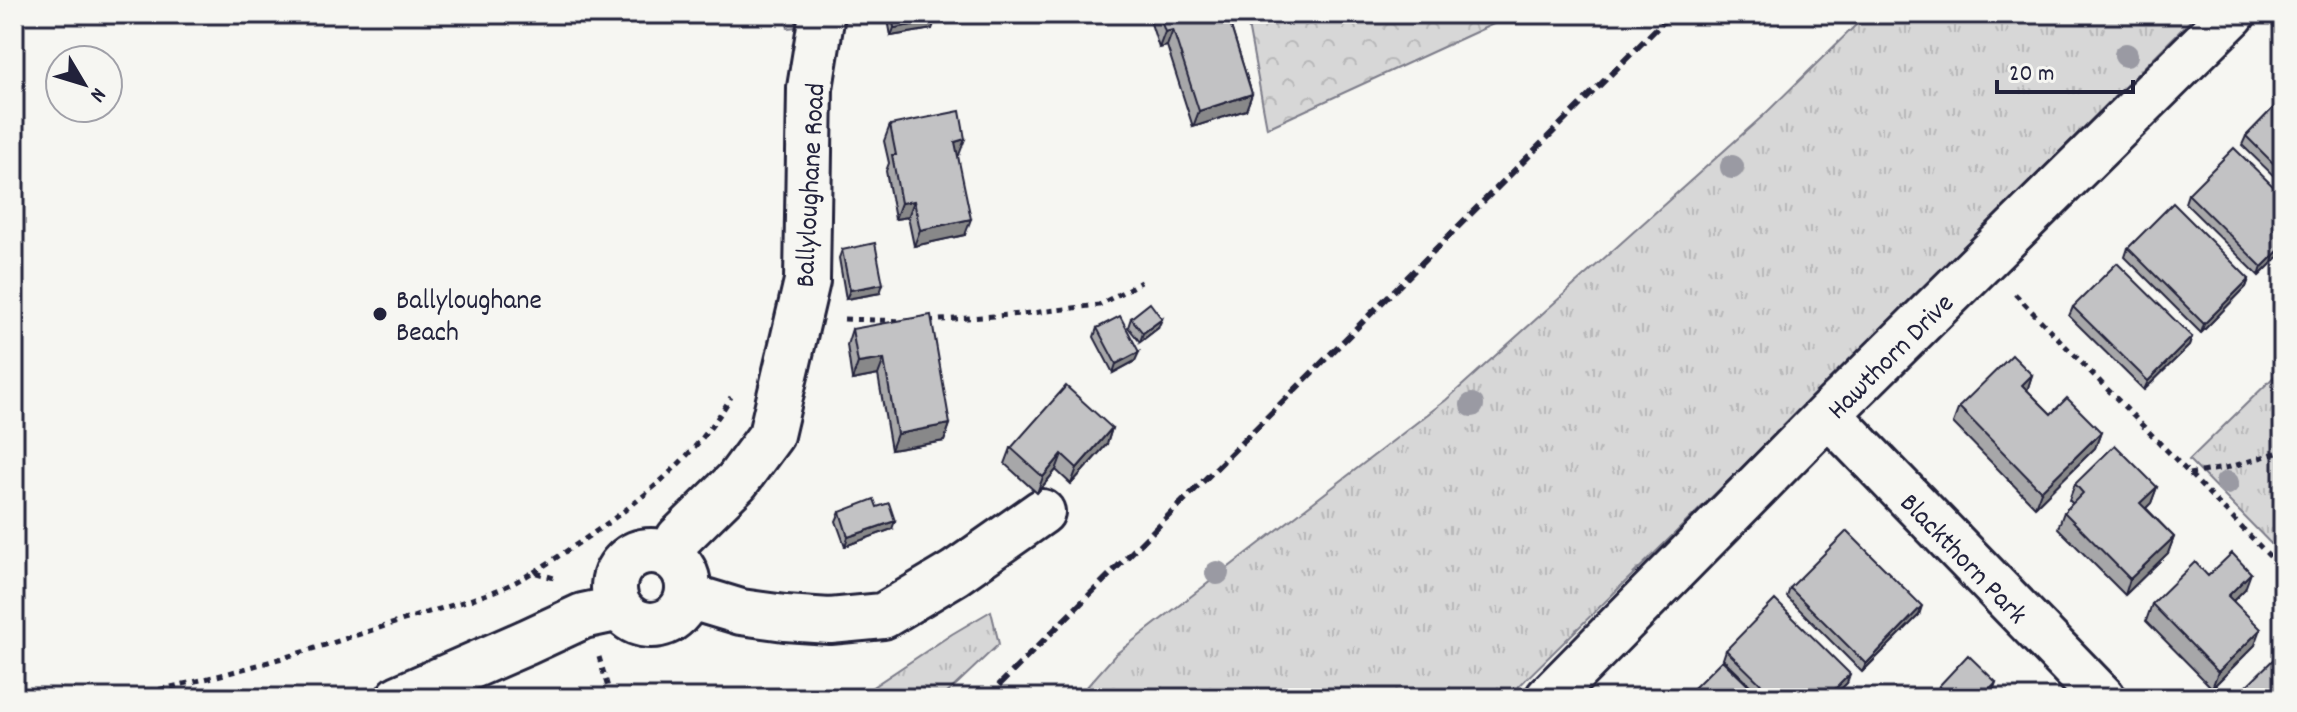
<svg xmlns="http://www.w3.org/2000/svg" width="2297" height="712" viewBox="0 0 2297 712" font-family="Dekko,sans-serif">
<defs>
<pattern id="grass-tufts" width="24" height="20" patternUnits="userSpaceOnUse" patternTransform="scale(2)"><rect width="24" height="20" fill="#d7d7d7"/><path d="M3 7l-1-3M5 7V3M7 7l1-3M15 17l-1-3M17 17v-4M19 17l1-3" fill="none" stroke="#b8b8b9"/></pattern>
<pattern id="park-crowns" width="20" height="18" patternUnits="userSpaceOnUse" patternTransform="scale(2)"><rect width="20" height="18" fill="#d7d7d7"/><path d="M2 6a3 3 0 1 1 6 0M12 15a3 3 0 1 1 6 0" fill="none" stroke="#b8b8b9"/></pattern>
</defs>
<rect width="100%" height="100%" fill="#f6f6f2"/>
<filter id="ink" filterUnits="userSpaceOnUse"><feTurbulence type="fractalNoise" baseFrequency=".0125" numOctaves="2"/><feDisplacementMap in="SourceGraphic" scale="16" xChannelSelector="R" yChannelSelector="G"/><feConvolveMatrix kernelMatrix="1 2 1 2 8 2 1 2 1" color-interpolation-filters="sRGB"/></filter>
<g filter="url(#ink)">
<!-- grass -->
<path fill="url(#grass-tufts)" stroke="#7c7c89" stroke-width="2" d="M1867,14H2197L1892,320L1507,698H1077L1116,654L1446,400L1765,114Z
M2283,368V556L2189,460Z
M991,611L999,644L942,698H843L871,688L952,634Z"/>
<!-- park -->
<path fill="url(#park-crowns)" stroke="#7c7c89" stroke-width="2" d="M784,14H915L788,28Z
M1246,14H1515L1267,128Z"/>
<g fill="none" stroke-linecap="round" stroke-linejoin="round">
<defs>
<path id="minor" d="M1828,414L2103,698
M614 588a37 37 0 1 1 74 0a37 37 0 1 1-74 0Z
M669,556L679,538L737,481L771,435L807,281L810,88L822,14
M688,596L741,612L785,618L830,621L883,616L955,573L1042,512
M399,698L527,642L583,616L620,608
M1548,698L1828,414L2233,14"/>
</defs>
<!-- minor casing -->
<use href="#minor" stroke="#22223b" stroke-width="50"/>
<!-- path -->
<path stroke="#22223b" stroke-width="5" stroke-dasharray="6 6" stroke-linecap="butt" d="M2015,294L2283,570
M844,319L906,321
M928,321L1022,314L1099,305L1141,282
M2189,474L2230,467L2283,451
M534,572C609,524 685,475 731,397
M599,657L611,698
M112,698C213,682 310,650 407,619C448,605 496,596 533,572L554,578"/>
<!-- minor -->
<use href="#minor" stroke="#f6f6f2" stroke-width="44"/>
<!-- rail -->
<path stroke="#22223b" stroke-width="6" stroke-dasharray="12 6" stroke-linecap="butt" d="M986,698L1671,14"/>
</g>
<!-- trees -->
<g fill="#9a9aa3">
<circle cx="2126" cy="55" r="12"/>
<circle cx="1732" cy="167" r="12"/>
<circle cx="1472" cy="405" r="12"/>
<circle cx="2227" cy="483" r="12"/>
<circle cx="1217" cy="573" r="12"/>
</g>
<!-- wall -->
<path fill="#a7a7a9" stroke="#22223b" stroke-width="2" d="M887,14H934L932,29L891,36Z
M1148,14H1227L1252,94L1246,110L1193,127L1167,46L1159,48Z
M2283,98V185L2242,145L2246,136Z
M890,125L959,155L958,156L965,235L914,246L908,217L895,219L886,171L889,163L884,141Z
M2188,194L2283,252L2259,276L2185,203Z
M2128,248L2249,279L2246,287L2201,333L2125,257Z
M842,250L880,293L846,299L839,258Z
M2073,307L2192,337L2189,346L2144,390L2069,316Z
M1131,318L1158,328L1140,342L1128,327Z
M1097,328L1135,361L1113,373L1094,337Z
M852,329L950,424L944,441L891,450L878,375L852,380L847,345Z
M2032,375L2027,390L2051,414L2101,432L2095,448L2035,507L1953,423L1959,407Z
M1112,428L1107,444L1071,484L1056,470L1037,493L1005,464L1011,448Z
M2075,484L2157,487L2151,503L2146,508L2174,537L2168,553L2125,595L2058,528L2064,512L2073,504L2069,500Z
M840,512L892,529L845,546L836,521Z
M2208,576L2245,589L2233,601L2255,645L2212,688L2146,621L2152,604Z
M1790,588L1919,615L1862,672L1787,597Z
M1726,650L1847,683L1832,698H1763L1723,659Z
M1996,682L1993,691L1986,698H1939L1936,695L1939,686Z"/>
<!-- shaded-wall -->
<path fill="#888889" stroke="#22223b" stroke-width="2" d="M935,21L932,29L891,36L894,28Z
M1173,30L1167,46L1159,48L1165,32Z
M1252,94L1246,110L1193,127L1199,111Z
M965,139L959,155L949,158L955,142Z
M914,201L908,217L895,219L901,203Z
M971,219L965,235L914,246L920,230Z
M2283,246V252L2259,276L2262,267Z
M2249,279L2246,287L2201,333L2204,324Z
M883,284L880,293L846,299L850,290Z
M1162,319L1158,328L1140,342L1143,333Z
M2192,337L2189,346L2144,390L2148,381Z
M1139,352L1135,361L1113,373L1116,364Z
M884,359L878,375L852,380L858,363Z
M2032,375L2027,391L2022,385Z
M950,424L944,441L891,450L897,434Z
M1112,428L1107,444L1071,484L1077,468Z
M2101,432L2095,448L2035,507L2041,491Z
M1062,454L1056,470L1037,493L1043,477Z
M2157,487L2151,503L2135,519L2140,503Z
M895,521L892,529L845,546L848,537Z
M2174,537L2168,553L2125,595L2130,579Z
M2251,573L2245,589L2222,612L2228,596Z
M1922,606L1919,615L1862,672L1866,664Z
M2261,629L2255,645L2212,688L2218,672Z
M1850,674L1847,683L1832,698H1826Z
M1996,682L1993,691L1986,698H1981Z"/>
<!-- building -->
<path fill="#c2c2c4" stroke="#22223b" stroke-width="2" d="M892,14H934L935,21L894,28Z
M1159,14H1227L1252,94L1199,111L1173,30L1165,32Z
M2283,98V173L2246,136Z
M960,111L965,139L955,142L971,219L920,230L914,201L901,203L892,155H896L890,125Z
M2234,148L2283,196V246L2262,267L2188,194Z
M2173,203L2249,279L2204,324L2128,248Z
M875,243L883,284L850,290L842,250Z
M2117,263L2192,337L2148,381L2073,307Z
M1150,303L1162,319L1143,333L1131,318Z
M931,315L950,424L897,434L884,359L858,363L852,329Z
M1120,316L1139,352L1116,364L1097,328Z
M2012,355L2032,375L2022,385L2051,414L2067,398L2101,432L2041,491L1959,407Z
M1066,386L1112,428L1077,468L1062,454L1043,477L1011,448Z
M2115,445L2157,487L2140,503L2174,537L2130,579L2064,512L2083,493L2075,484Z
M874,499L877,507L889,503L895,521L848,537L840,512Z
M1847,531L1922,606L1866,664L1790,588Z
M2232,553L2251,573L2228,596L2261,629L2218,672L2152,604L2195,562L2208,576Z
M1775,600L1850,674L1826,698H1775L1726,650Z
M2283,650V698H2244L2239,693Z
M1968,655L1996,682L1981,698H1952L1939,686Z
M1722,660L1761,698H1684Z"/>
</g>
<!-- markers -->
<circle fill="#22223b" stroke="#f6f6f2" stroke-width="3" cx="380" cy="314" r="8"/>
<g text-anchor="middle" stroke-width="6" stroke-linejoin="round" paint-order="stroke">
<!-- street labels -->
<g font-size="28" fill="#22223b" stroke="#f6f6f2">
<text transform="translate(808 185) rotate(-87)" y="10">Ballyloughane Road</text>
<text transform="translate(1889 355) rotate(-45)" y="10">Hawthorn Drive</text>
<text transform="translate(1965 557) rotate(46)" y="10">Blackthorn Park</text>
</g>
<!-- poi labels -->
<g font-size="28" fill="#22223b" stroke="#f6f6f2" text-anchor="start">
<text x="396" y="308">Ballyloughane<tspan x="396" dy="32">Beach</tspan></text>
</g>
</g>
<!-- margin -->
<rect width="2297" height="712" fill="none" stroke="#f6f6f2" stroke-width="48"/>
<rect x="24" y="24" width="2249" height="664" fill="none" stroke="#22223b" stroke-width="3" filter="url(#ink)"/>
<!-- north arrow -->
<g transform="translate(84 84) rotate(128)"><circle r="38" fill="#f6f6f2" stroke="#a1a1a9" stroke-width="2"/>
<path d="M0-6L14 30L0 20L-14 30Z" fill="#22223b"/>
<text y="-12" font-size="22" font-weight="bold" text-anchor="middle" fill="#22223b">N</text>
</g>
<!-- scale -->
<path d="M1997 80v12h136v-12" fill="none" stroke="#22223b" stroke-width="4"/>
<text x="2009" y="80" font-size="24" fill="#22223b" stroke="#f6f6f2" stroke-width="6" paint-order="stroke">20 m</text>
</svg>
